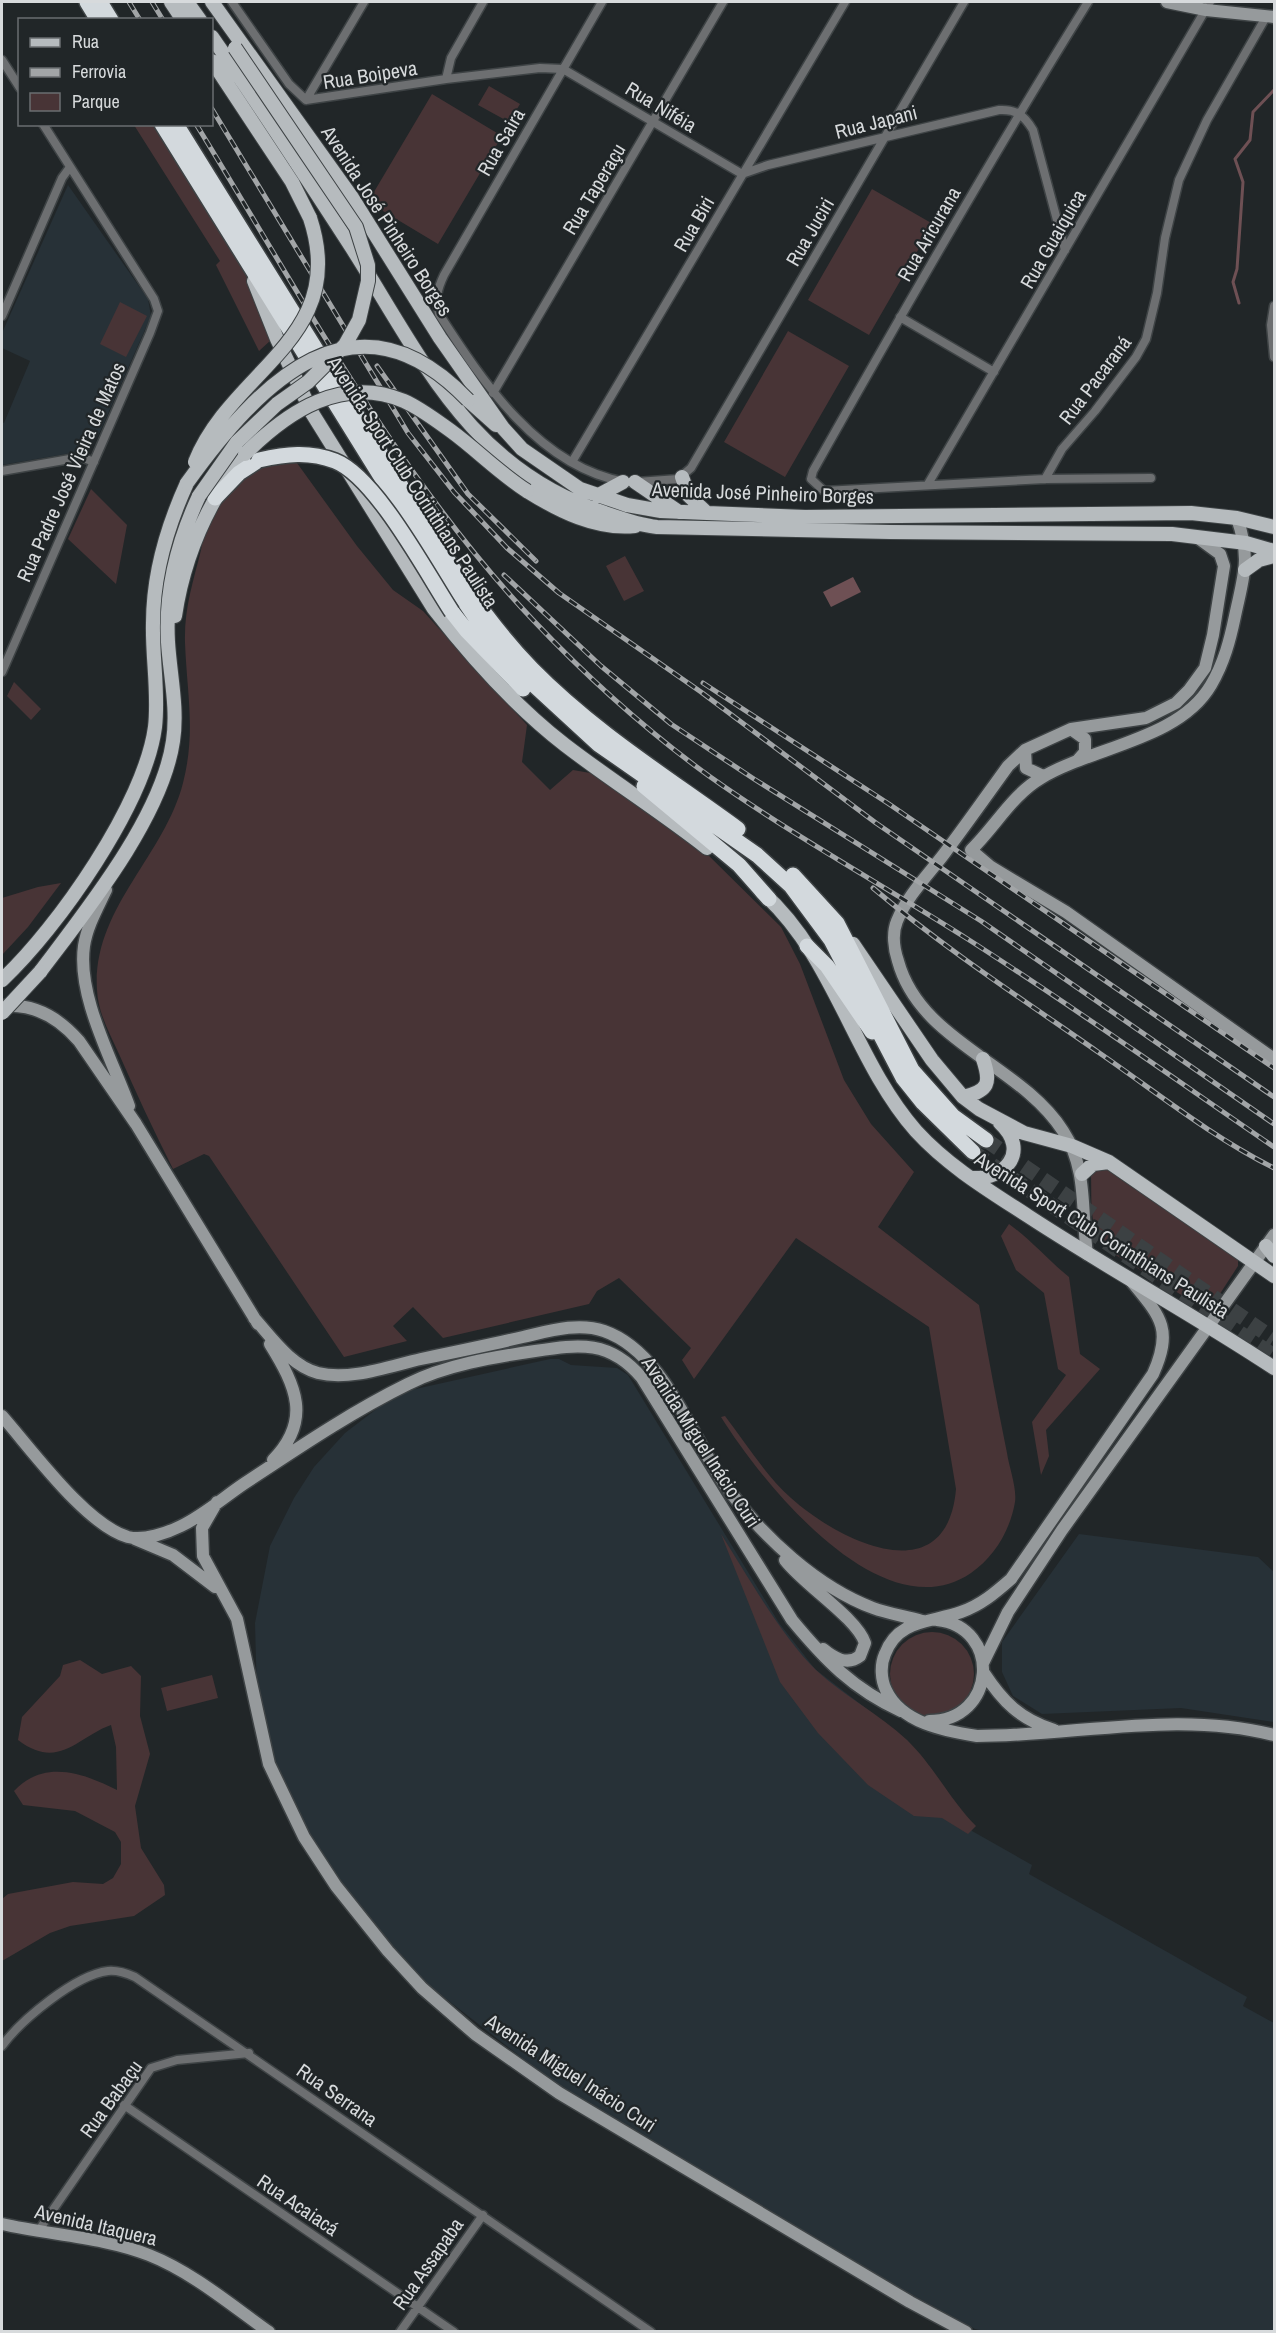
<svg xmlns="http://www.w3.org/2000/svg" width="1276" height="2333" viewBox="0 0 1276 2333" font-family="'Archivo Narrow',sans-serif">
<rect width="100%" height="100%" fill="#212628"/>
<!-- built -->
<path fill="#273137" d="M68,185L148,299L151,316L99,434L90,446L83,451L2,465V422L4,423L30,361L2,348V333Z
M550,1359H559L571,1365L617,1368L628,1375L779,1623L815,1669L907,1740L929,1766L972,1831L1032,1865L1029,1874L1247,1997L1243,2006L1274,2023V2331L989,2332L975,2329L910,2294L549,2079L427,1984L371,1925L327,1865L288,1797L268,1749L257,1697L255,1623L270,1546L294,1498L314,1467L345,1433L383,1404L411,1390Z
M1079,1534L1258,1557L1274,1572V1722L1181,1708L1042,1714L1013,1696L1002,1672V1642Z"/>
<!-- green -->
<path fill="#483436" d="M489,86L520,104L509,122L478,105Z
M432,94L502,136L438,244L368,202Z
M134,125H153L283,329L259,351L216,265L220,261Z
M872,189L933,224L869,335L808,300Z
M120,302L147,316L126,357L100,344Z
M788,331L849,366L785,477L724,442Z
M287,461L297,463L357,546L393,590L423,611L527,725L522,762L550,790L573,770L596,774L703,850L781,927L800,964L844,1080L871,1124L914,1172L878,1227L979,1305C988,1355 997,1404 1007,1453C1009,1467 1017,1488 1015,1502C1010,1531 994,1557 971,1573C882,1634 761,1481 721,1417L725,1416C746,1443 765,1475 791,1498C840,1542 947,1594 956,1489L929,1327L796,1238L694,1379L682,1360L691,1348L619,1278L597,1291L589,1304L443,1338L413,1307L393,1326L407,1341L344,1357L209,1156L204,1154L173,1169C154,1131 136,1093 119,1054C110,1034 98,1013 97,990C92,909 164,857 183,783C196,732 187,694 185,643C184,608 193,583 201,550C203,541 201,531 204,523C210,503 233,479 251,469C262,465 276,463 287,461Z
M91,489L127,525L116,584L68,539Z
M625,556L644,591L624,601L606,566Z
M14,682L41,709L31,720L7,696Z
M61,883L28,927L2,955V898L38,887Z
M1108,1167L1238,1257V1266L1214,1303L1207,1306L1198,1305L1109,1251C1088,1232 1092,1203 1091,1176L1096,1170Z
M1009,1224C1031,1240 1048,1260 1069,1277L1080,1354L1100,1369L1046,1430L1049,1456L1041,1475L1032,1422L1066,1375L1058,1369L1044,1293L1016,1270L1001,1236Z
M721,1534C747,1575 782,1637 816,1670C844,1696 879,1714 907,1740C934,1766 950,1800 976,1826L968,1834L942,1818L914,1816L868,1785L818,1733L780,1682Z
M890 1674a42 42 0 1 1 84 0a42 42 0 1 1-84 0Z
M80,1660L102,1674L131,1666L141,1676L140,1716L150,1754L135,1806L141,1848L164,1885L165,1895L134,1916L70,1926L50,1933L2,1961V1899L8,1894L73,1882L103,1884L113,1878L121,1864V1842L115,1832L75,1811L23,1805L14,1791C44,1759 83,1773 117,1790L116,1747L111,1725C77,1737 59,1771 18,1740L22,1717L60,1676L63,1665Z
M212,1675L218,1698L167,1711L161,1688Z"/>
<!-- water -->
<path fill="#6e5054" d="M853,577L861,592L831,607L823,592Z"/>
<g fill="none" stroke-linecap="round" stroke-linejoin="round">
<!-- stream -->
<path stroke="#6e5054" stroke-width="3" d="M1239,303L1233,282L1237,269L1243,182L1235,159L1250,140L1253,112L1274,90"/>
<!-- highway-tunnel -->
<path stroke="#3c4143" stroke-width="15" stroke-dasharray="15 8" stroke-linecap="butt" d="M986,1140L1274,1339
M973,1152L1274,1356"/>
<defs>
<path id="street" d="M232,2L289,84L306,100L446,79L540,68L563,69L742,174L768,165L999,110C1016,109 1024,115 1033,130L1065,250
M602,2L444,275C437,290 435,298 439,314C483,382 539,467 625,482
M1088,2C992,156 902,313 813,471L811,479L824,491L1045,479L1151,478
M2,60L20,88
M446,79L451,58L483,2
M306,100L364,2
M1274,306L1271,325L1274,357
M2,316L62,178L70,167
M900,317L994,372
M493,393L723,2
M572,462L845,2
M2,471L81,457L94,462
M1045,479L1062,449L1095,411L1136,357L1146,339L1157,293L1165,238L1179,180L1207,120L1266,17
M637,482L678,479L691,468L964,2
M928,484L1210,2
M2,672L150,333L158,311L154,299L43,124
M2,2046C21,2020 75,1975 108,1971C118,1970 126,1973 135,1977L651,2332
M124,2105L454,2332
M39,2230L151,2068L177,2060L249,2053
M400,2332L483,2215"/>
<path id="secondary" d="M1167,2L1206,10L1274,17
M1237,518C1251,559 1244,574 1235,616C1230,640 1224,663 1211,685C1179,740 1092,747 1041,778C1012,795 995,827 971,850L991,867L1066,912L1274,1059
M1071,729L1085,739V752L1078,760
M1025,750L1026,768L1043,776
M106,890C98,907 87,926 84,946C77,996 112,1059 129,1106
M2,1006C34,1003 59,1018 79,1041L136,1124L258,1324
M1087,1254C1081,1211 1088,1169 1063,1131C1020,1064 920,1042 898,961C894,949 892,933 897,921C907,896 928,875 944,854C966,825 987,795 1008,766L1025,750L1071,729L1146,718L1176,703L1189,690L1205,668L1213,635L1224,566L1220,554L1198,538
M1132,1282C1161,1317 1173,1329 1153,1374L1011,1579C995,1593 981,1605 961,1612C930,1623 898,1619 885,1654C880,1665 881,1680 886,1690C901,1723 945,1731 977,1736C1075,1736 1178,1710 1274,1735
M254,1318C272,1338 291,1366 318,1373C350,1381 390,1366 421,1359C455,1352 489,1345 523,1337C549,1331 578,1322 604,1331C665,1352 692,1440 728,1489C763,1537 817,1587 873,1608C889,1614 905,1616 922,1621
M270,1344C296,1386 312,1420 273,1460
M2,1416C32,1450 86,1525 128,1537C144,1541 167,1533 181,1526C204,1515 224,1497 245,1483C298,1448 351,1412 408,1384C445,1365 494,1357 535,1351C580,1344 610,1340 642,1378L792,1620C825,1660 853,1689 901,1711
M217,1502L202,1528L203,1556L237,1619L269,1764L304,1837L336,1886L388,1951L422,1988L475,2034L559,2093L910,2302L966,2332
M135,1539L173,1555L215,1587
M785,1560C804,1585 857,1618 865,1643L860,1656C847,1666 834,1658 823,1649
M983,1663L1008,1612L1062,1530L1274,1235
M984,1673C1003,1702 1020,1719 1054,1730
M929,1721C997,1721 1002,1627 937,1620
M2,2224C50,2235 103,2237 149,2255C192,2272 231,2305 269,2332"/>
<path id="primary" d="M171,2L183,20
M187,2L200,20
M212,2L351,196L440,338L503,428L522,449L580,489L627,505L661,511L707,513L805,517L1191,513L1237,518L1274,527
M212,37C260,106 306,177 352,248C422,358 470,470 605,513C622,519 639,525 657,527L890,532L1172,534L1246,543L1274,551
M212,61L292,182L310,218
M254,281L277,339L312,413L434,609C472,658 516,707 565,745C612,781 661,812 707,848
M468,400L496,425
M682,477L689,496L707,513
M635,482L679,512
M527,491C559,511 596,530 635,526
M597,496L623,482
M1245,570L1259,560L1274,556
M175,616C184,555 208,502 245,454
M762,892C835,957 853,1059 916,1131C948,1166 988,1190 1028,1216C1109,1269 1194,1315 1274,1368
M853,944L932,1060L963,1097L979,1109L1024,1133L1072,1146L1109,1162L1274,1276
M40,972C86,911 162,817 173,741C178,708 170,675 168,642C165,590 177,543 199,496
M2,980C58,928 145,803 155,727C159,693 152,657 153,623C153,574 167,527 187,483
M963,1097C989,1091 991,1083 983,1059
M1082,1174L1093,1164L1109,1162
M971,1178C1006,1180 1030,1151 1000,1123
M1266,1246L1274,1256"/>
<path id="highway" d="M87,2L98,20
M100,2L111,20
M162,124L396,501L484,630L523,675L598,744L757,855L791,886L831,940L903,1078L923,1103L973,1152
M176,124C245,236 314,348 384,459C430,531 472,607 532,669C594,732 667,777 738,829
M215,498L239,473L259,460
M452,612L467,631L523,689
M644,786L739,865L769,899
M793,875L837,923L912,1070L953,1116L986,1140
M807,946L827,966L872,1032"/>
</defs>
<!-- street casing -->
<use href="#street" stroke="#3e4345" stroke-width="11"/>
<!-- secondary casing -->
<use href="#secondary" stroke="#3e4345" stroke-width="15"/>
<!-- primary casing -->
<use href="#primary" stroke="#3e4345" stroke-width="16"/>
<!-- highway casing -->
<use href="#highway" stroke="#3e4345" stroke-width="18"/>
<!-- street -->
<use href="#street" stroke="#6d6f71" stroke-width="8"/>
<!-- secondary -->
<use href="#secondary" stroke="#969a9c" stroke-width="12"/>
<!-- primary -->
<use href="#primary" stroke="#b6bbbe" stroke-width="14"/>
<!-- highway -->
<use href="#highway" stroke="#d3d9dd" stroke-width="15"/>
<defs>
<path id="rail" d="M129,2L140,20
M152,2L163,20
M212,109L408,433L454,492L507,548L559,593L701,692L876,823L1274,1097
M196,124C300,293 396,475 533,620C586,676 647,731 709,776C792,835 881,884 966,938C1071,1005 1172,1077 1274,1147
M377,366L468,494L536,561
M504,575L601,666L671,724L754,779L981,921L1274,1124
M703,683L889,804L1274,1068
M873,888C944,948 1022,999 1098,1052C1156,1092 1212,1137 1274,1168"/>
</defs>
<!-- rail casing -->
<use href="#rail" stroke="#a2a5a7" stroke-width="5"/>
<!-- rail -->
<use href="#rail" stroke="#212628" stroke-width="3" stroke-dasharray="9" stroke-linecap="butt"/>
<defs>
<path id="primary-bridge" d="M245,454C288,411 342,375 404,401C420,408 437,421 451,431C477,450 499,473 527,491
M195,462C232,369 350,338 310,218
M187,483C259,383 355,282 468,400
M199,496L237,442L277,404L308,382L345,345L359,320L368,281V265L356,227L235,48
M2,1013L40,972"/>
<path id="highway-bridge" d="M259,460C286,454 309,451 335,461C376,477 427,574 452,612"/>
</defs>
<!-- primary-bridge casing -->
<use href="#primary-bridge" stroke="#3e4345" stroke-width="16" stroke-linecap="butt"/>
<!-- highway-bridge casing -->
<use href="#highway-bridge" stroke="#3e4345" stroke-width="18" stroke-linecap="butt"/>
<!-- primary-bridge -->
<use href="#primary-bridge" stroke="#b6bbbe" stroke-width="14"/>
<!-- highway-bridge -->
<use href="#highway-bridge" stroke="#d3d9dd" stroke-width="15"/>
</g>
<g text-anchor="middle" stroke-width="4.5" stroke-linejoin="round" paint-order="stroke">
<!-- street labels -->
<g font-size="20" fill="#d7dadc" stroke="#212628">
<text transform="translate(370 75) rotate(-9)" y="7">Rua Boipeva</text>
<text transform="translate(661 107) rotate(31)" y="7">Rua Niféia</text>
<text transform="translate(876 122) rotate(-14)" y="7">Rua Japani</text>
<text transform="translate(501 142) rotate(-60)" y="7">Rua Saira</text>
<text transform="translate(594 189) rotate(-59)" y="7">Rua Taperaçu</text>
<text transform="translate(387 221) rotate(57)" y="7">Avenida José Pinheiro Borges</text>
<text transform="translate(694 224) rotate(-60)" y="7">Rua Biri</text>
<text transform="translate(810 232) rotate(-60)" y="7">Rua Juciri</text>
<text transform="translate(929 234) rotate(-60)" y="7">Rua Aricurana</text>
<text transform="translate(1053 239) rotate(-60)" y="7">Rua Guaiquica</text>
<text transform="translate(1095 380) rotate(-53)" y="7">Rua Pacaraná</text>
<text transform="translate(71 472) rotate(-66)" y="7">Rua Padre José Vieira de Matos</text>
<text transform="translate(413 482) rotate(57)" y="7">Avenida Sport Club Corinthians Paulista</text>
<text transform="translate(763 493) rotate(2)" y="7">Avenida José Pinheiro Borges</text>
<text transform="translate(1102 1235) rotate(32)" y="7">Avenida Sport Club Corinthians Paulista</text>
<text transform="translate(701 1442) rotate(57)" y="7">Avenida Miguel Inácio Curi</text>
<text transform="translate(571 2073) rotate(33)" y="7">Avenida Miguel Inácio Curi</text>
<text transform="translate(337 2095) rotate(35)" y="7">Rua Serrana</text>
<text transform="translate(111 2099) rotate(-54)" y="7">Rua Babaçu</text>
<text transform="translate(298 2205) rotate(34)" y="7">Rua Acaiacá</text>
<text transform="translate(96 2225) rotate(13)" y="7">Avenida Itaquera</text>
<text transform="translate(428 2264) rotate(-55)" y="7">Rua Assapaba</text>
</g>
</g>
<!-- border -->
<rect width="1276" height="2333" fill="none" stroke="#d7dadc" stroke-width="6"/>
<!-- legend -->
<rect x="18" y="18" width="195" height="108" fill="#212628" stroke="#6a6e70" stroke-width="1.5"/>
<rect x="30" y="38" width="30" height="9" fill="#b6bbbe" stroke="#6a6e70" stroke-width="1.5"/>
<text x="72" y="48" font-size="18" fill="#d7dadc">Rua</text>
<rect x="30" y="68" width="30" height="9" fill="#a2a5a7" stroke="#6a6e70" stroke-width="1.5"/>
<text x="72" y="78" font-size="18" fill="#d7dadc">Ferrovia</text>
<rect x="30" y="93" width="30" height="18" fill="#483436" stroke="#6a6e70" stroke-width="1.5"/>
<text x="72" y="108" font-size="18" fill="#d7dadc">Parque</text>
</svg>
